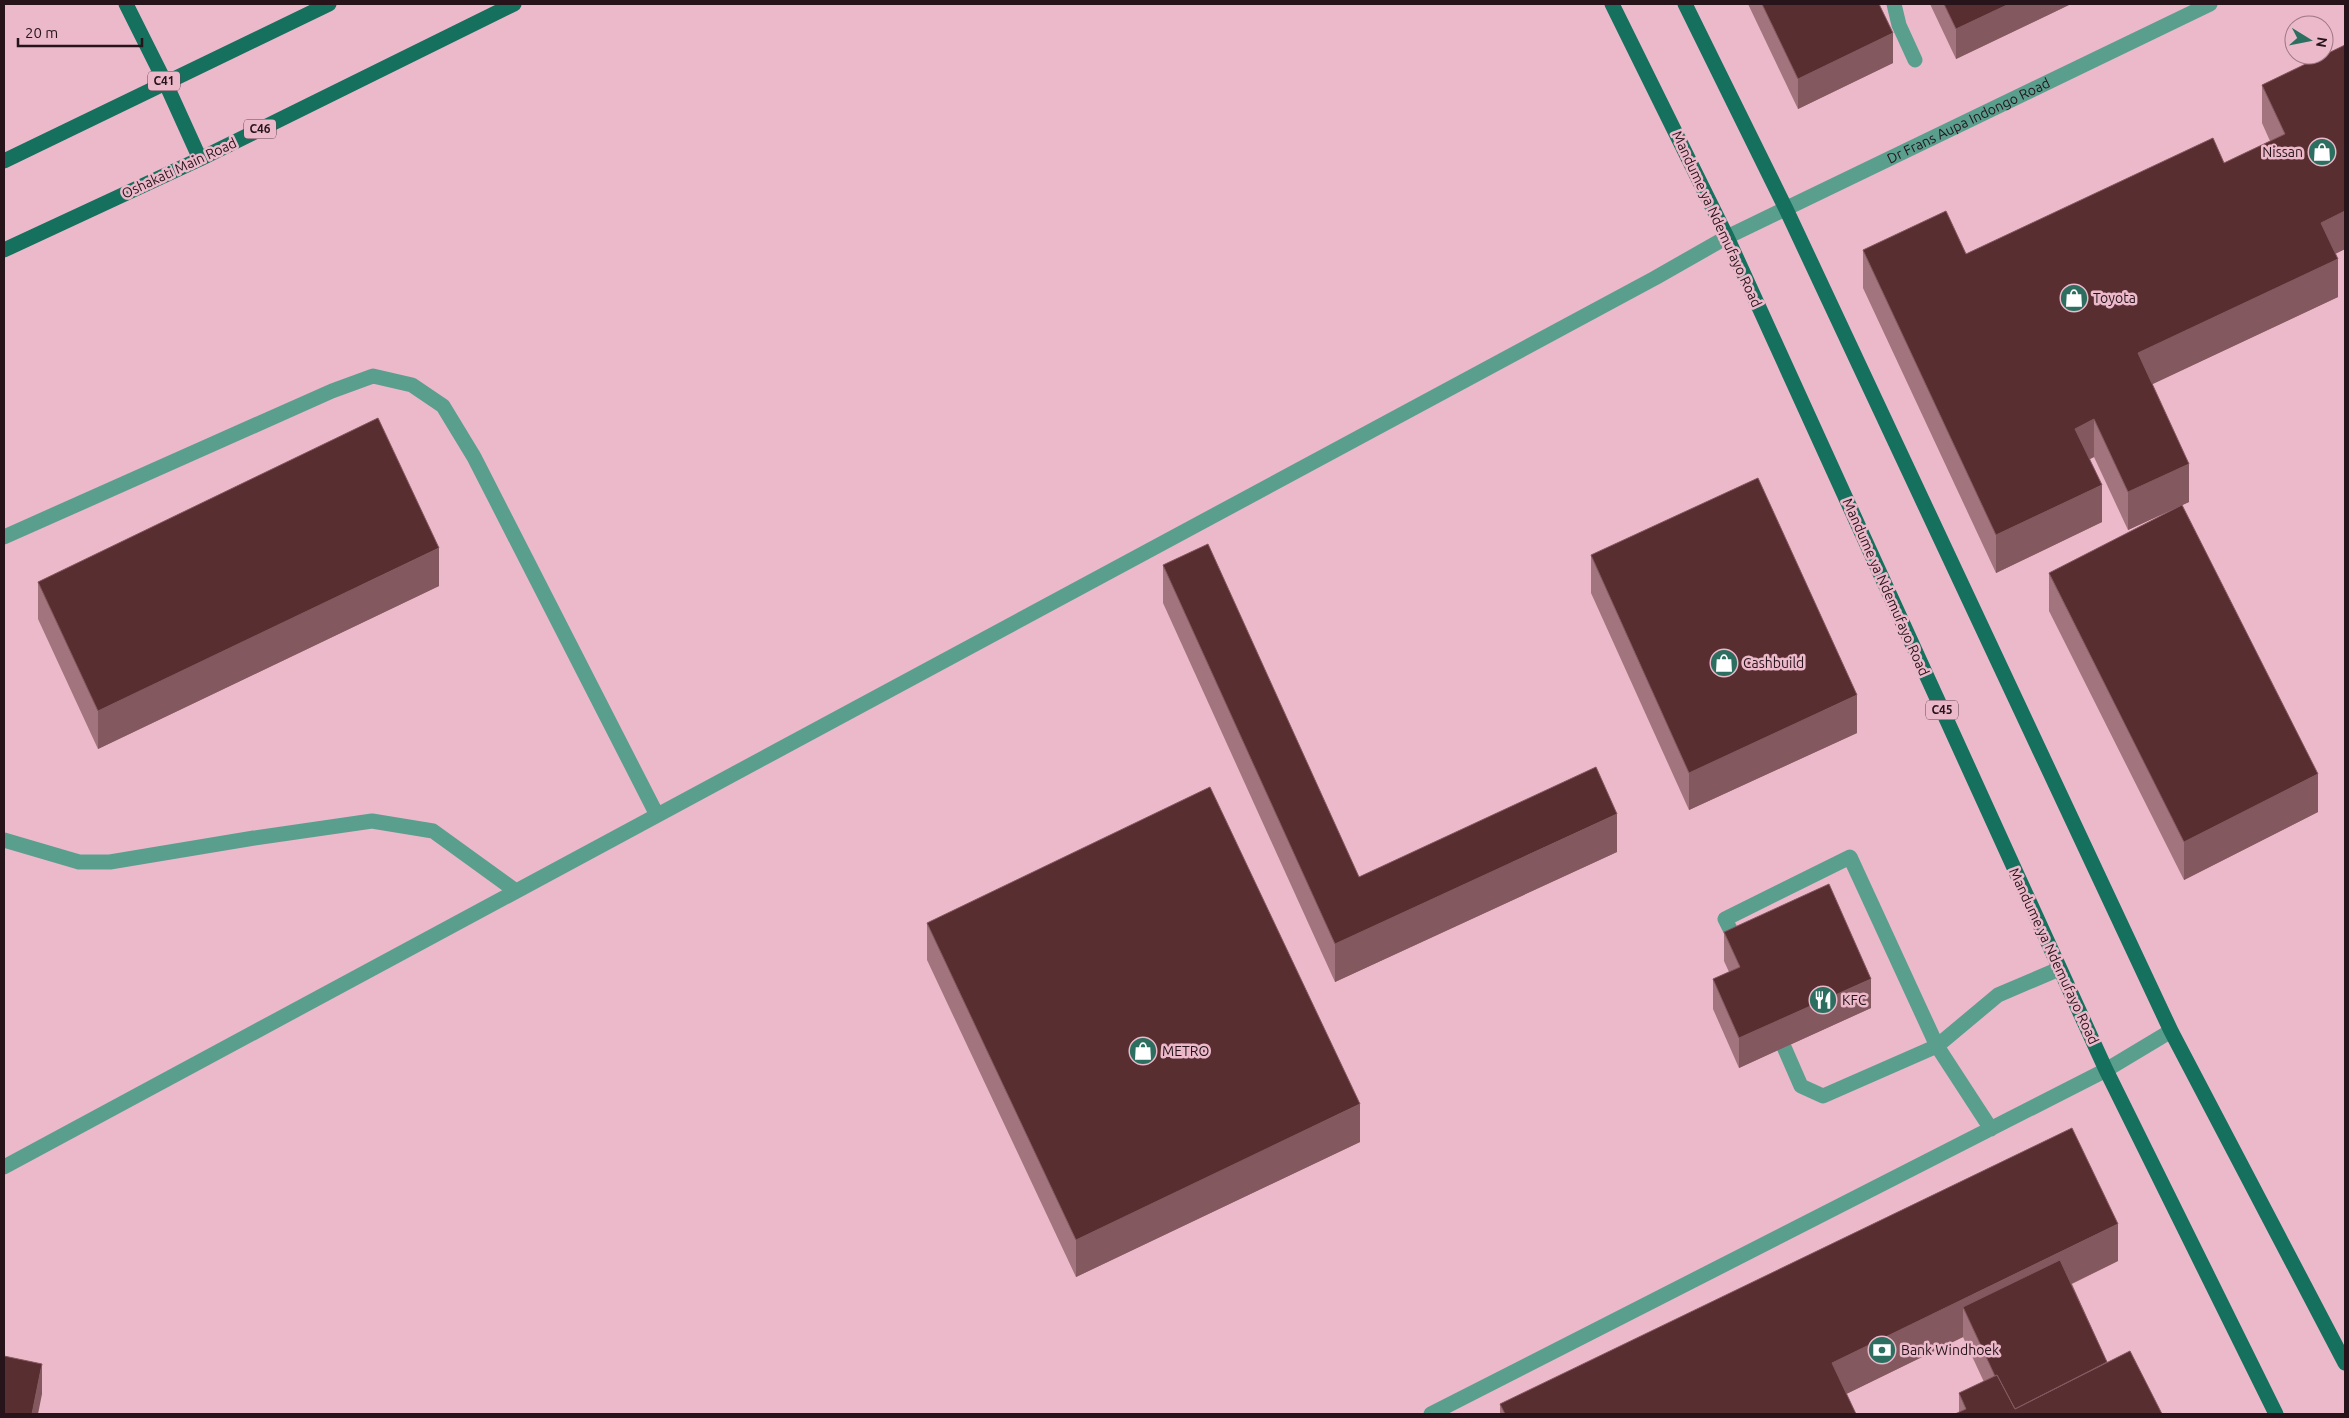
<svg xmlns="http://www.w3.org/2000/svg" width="2349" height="1418" viewBox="0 0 2349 1418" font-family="Ubuntu,sans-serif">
<rect width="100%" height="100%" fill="#ecb9ca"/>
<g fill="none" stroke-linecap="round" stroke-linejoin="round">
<!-- lane -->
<path stroke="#5a9f8e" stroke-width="15" d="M1894,4L1899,25L1915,60
M4,537L332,391L373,376L412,385L443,406L474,457L657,815
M4,840L79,862H110L254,838L372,821L433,831L516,891
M1739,947L1725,919L1850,857L1937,1046L1991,1129
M1784,1047L1801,1086L1823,1096L1937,1046L1998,995L2059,969
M4,1167L1655,278L1727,237
M1431,1414L2106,1070L2171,1031"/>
<!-- street -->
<path stroke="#5a9f8e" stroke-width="15" id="s1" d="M1727,237L2210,4"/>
<!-- primary -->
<path stroke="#15705e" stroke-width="15" d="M126,4L166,84L200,159
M1612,4L1727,237L2106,1070L2276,1414
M1685,4L1786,209L2171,1031L2345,1363
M4,161L329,4
M4,250L200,159L514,4"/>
</g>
<!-- wall -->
<path fill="#a2747e" d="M1748,4H1879L1893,63L1798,109Z
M1930,4H2071L1956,59Z
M2345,45V249L2335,254L2338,297L2152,384L2189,502L2128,530L2094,457L2090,459L2102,522L1996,573L1863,288V250L1966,254L2224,163L2270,141L2262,123V85Z
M1591,555L1857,733L1689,810L1591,593Z
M1163,565L1359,877L1617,852L1335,982L1163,603Z
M2049,573L2318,812L2184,880L2049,611Z
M38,582L439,586L98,749L38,619Z
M927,923L1360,1142L1076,1277L927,960Z
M1724,932L1871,1008L1739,1068L1713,1009V979L1729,972L1724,961Z
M2118,1261L2072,1284L2107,1362L2162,1414L1959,1412V1393L1984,1382L1963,1337L1846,1394L1856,1414H1500V1404Z"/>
<!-- shaded-wall -->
<path fill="#84585f" d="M2009,4H2071L1956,59V29Z
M1893,33V63L1798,109V79Z
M2345,211V249L2321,261V223Z
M2338,259V297L2138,391V353Z
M2094,419V457L2075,466V429Z
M2189,464V502L2128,530V492Z
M2102,485V522L1996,573V535Z
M439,548V586L98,749V711Z
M1857,695V733L1689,810V773Z
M2318,774V812L2184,880V842Z
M1617,814V852L1335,982V944Z
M1871,979V1008L1739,1068V1038Z
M1360,1104V1142L1076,1277V1240Z
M2118,1224V1261L1974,1331L1963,1307V1337L1832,1401V1363Z
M42,1364V1394L38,1414H32Z"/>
<!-- building -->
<path fill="#582e31" stroke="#84585f" d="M1762,4H1879L1893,33L1798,79Z
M1944,4H2009L1956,29Z
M2345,45V211L2321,223L2338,259L2138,353L2189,464L2128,492L2094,419L2075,429L2102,485L1996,535L1863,250L1946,211L1966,254L2213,138L2224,163L2285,134L2262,85Z
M378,418L439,548L98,711L38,582Z
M1758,478L1857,695L1689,773L1591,555Z
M2182,505L2318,774L2184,842L2049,573Z
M1208,544L1359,877L1596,767L1617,814L1335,944L1163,565Z
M1210,787L1360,1104L1076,1240L927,923Z
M1829,884L1871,979L1739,1038L1713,979L1740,967L1724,932Z
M2072,1128L2118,1224L1832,1363L1856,1414H1505L1500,1404Z
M2060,1260L2107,1362L2015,1409L1997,1375L1995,1376L1963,1307Z
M2130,1351L2162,1414H1955L1966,1409L1959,1393L1997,1375L2015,1409Z
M4,1356L42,1364L32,1414H4Z"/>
<!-- icons -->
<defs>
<symbol id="shop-disc" viewBox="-11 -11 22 22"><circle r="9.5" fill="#2c6f60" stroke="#ecb9ca"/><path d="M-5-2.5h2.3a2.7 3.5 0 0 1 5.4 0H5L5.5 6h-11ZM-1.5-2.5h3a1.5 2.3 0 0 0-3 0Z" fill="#fff"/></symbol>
<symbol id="restaurant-disc" viewBox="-11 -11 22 22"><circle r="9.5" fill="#2c6f60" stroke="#ecb9ca"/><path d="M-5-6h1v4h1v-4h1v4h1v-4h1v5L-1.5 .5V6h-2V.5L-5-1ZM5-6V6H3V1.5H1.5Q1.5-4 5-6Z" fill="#fff"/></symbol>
<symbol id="bank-disc" viewBox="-11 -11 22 22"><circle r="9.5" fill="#2c6f60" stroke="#ecb9ca"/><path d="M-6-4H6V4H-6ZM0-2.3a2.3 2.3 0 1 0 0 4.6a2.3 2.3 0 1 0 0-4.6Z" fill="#fff"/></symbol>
</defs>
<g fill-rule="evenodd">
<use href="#shop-disc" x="2306" y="136" width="32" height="32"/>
<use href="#shop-disc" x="2058" y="282" width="32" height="32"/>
<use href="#shop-disc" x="1708" y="647" width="32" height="32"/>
<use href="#restaurant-disc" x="1807" y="984" width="32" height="32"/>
<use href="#shop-disc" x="1127" y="1035" width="32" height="32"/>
<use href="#bank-disc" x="1866" y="1334" width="32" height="32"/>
</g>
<g text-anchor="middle" stroke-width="5" stroke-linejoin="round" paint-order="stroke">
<!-- shield labels -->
<g fill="#ecb9ca" stroke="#61464f" stroke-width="1">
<rect x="148" y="71.5" width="32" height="19" rx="4"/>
<rect x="244" y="119.5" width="32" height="19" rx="4"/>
<rect x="1926" y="700.5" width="32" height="19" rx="4"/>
</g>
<g font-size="12" font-weight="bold" fill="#26141a">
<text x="164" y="85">C41</text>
<text x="260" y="133">C46</text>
<text x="1942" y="714">C45</text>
</g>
<!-- street labels -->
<g font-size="14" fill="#26141a" stroke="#ecb9ca">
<text dy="5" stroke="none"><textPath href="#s1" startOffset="268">Dr Frans Aupa Indongo Road</textPath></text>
<text transform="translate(179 168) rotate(-25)" y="5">Oshakati Main Road</text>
<text transform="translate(1717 219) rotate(65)" y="5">Mandume ya Ndemufayo Road</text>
<text transform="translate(1886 587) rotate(66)" y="5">Mandume ya Ndemufayo Road</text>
<text transform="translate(2054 956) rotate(65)" y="5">Mandume ya Ndemufayo Road</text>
</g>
<!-- poi labels -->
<g font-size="14" fill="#26141a" stroke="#ecb9ca" text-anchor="start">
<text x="2303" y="157" text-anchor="end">Nissan</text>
<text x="2093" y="303">Toyota</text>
<text x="1743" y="668">Cashbuild</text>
<text x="1842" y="1005">KFC</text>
<text x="1162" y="1056">METRO</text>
<text x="1901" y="1355">Bank Windhoek</text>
</g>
</g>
<!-- border -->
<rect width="2349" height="1418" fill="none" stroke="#26141a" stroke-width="10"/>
<!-- north arrow -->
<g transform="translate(2309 40) rotate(100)"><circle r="24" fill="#ecb9ca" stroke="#9d7784"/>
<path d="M0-4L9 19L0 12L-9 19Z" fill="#2c6f60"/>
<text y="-8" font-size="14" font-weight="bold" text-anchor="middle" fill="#26141a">N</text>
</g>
<!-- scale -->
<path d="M18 38v8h124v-8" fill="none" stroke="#26141a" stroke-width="2.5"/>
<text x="25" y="38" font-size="15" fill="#26141a" stroke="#ecb9ca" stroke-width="4" paint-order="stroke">20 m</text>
</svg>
